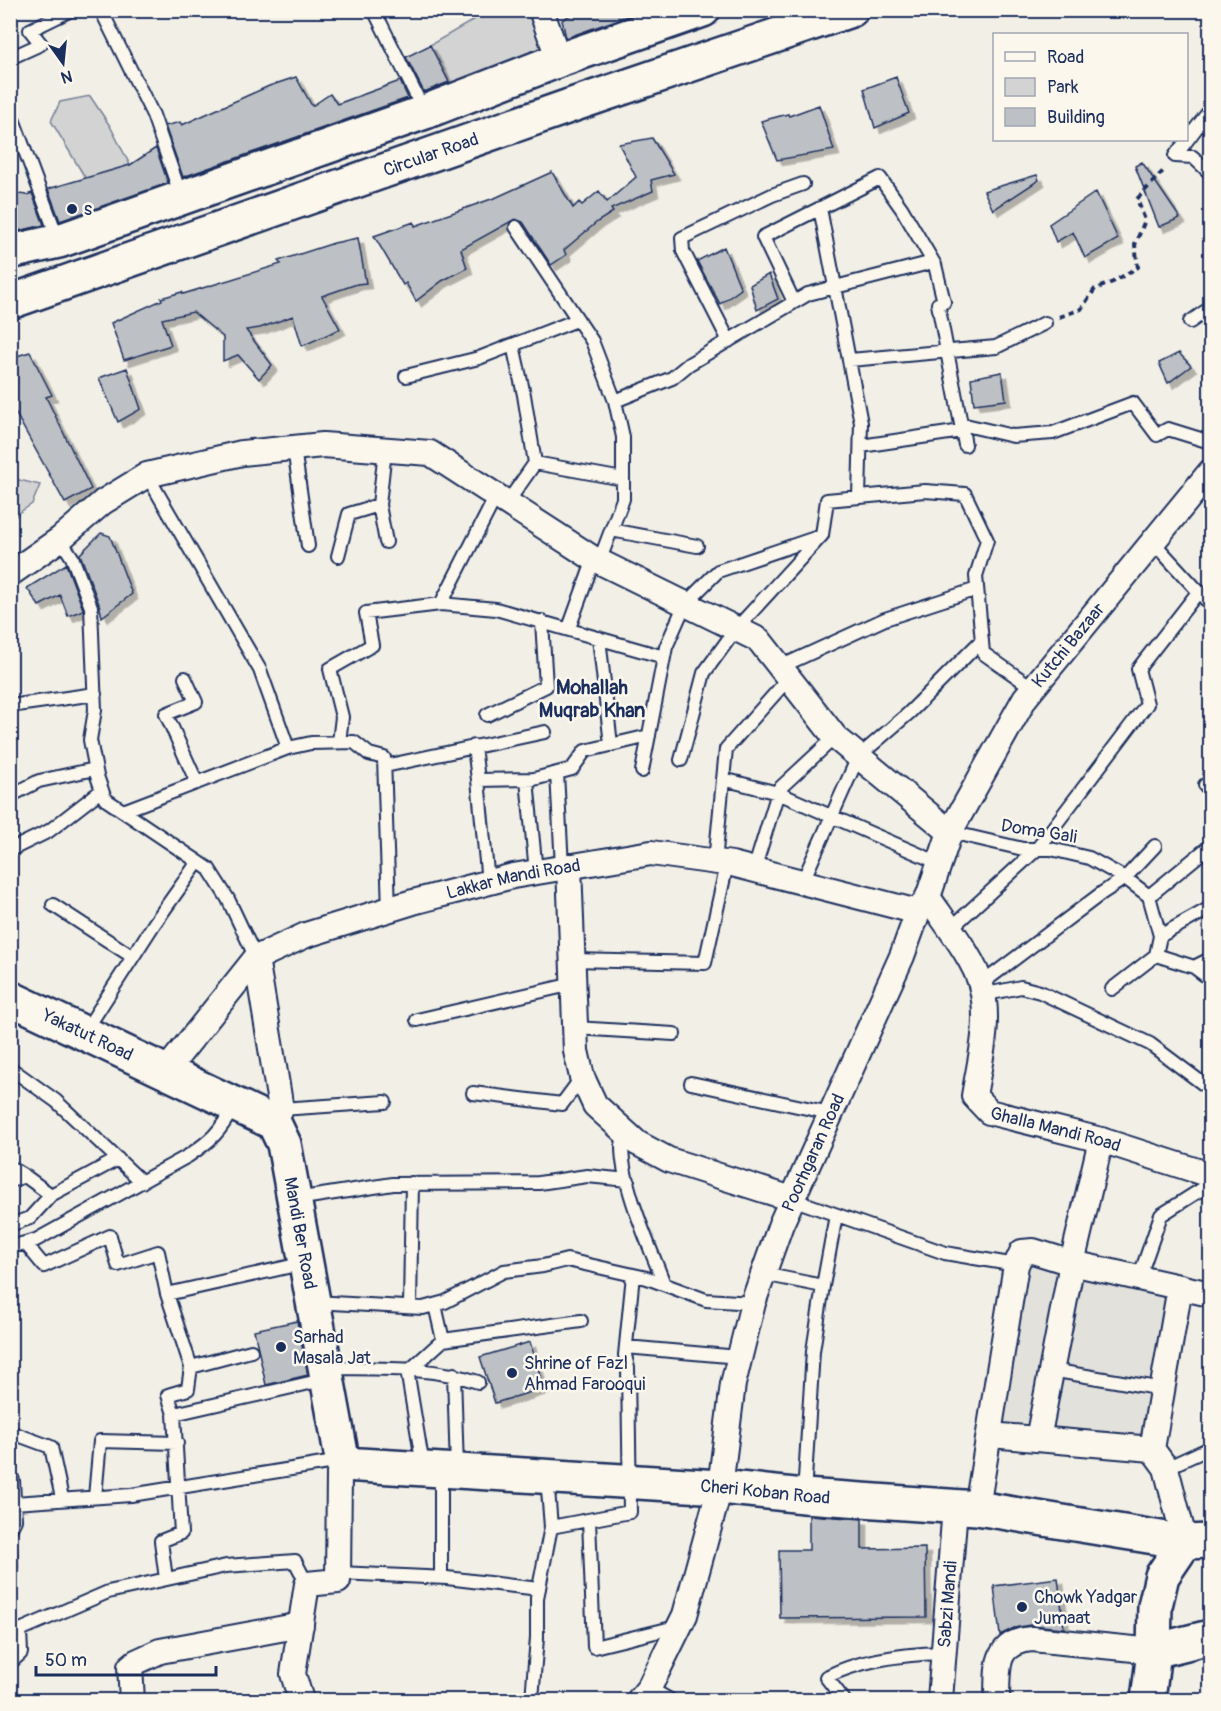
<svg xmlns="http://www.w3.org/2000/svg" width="1221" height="1711" viewBox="0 0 1221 1711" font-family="Pangolin,sans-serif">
<defs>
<filter id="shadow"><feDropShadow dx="5.5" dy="5.5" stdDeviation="0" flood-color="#0004"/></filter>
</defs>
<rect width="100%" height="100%" fill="#f2efe6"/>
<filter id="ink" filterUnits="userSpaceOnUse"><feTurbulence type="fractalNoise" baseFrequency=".0167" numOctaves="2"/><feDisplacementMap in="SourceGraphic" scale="12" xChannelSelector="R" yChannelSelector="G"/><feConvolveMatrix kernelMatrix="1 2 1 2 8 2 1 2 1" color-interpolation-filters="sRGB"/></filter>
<g filter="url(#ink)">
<!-- built -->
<path fill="#e2e1dc" d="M1026,1258L1176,1291L1148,1444L994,1432Z"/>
<!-- green -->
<path fill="#d2d3d2" stroke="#768198" stroke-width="1.5" d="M481,11H529L545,59L453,89L430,45L479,17Z
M90,96L110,126L130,165L86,179L51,121L60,102Z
M11,478L40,485L32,504L17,514L11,522Z"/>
<!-- building -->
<path fill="#bdc0c4" stroke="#1b2f5e" stroke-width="1.5" filter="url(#shadow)" d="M578,10H644L566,38L562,20Z
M430,45L449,82L424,92L406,57Z
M296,77L312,106L330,94L337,104L400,81L408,98L183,177L165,126L180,122L182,125L269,86Z
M896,77L909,113L875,128L864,89Z
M819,105L834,150L777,160L761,121L788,114L789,116Z
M652,138L674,174L651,180L653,191L611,209L613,212L597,222L564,250L566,255L551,265L523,222L515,219L461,249L467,268L442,281L416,301L406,283L403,285L374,236L414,222L415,226L497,197L552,172L573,208L579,202L582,205L599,191L607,202L636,177L619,144Z
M156,148L168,183L60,221L48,189L130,165Z
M1142,162L1180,218L1159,227L1135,166Z
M1037,175L1039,180L993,210L984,191Z
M1096,192L1118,239L1085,258L1073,232L1056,242L1049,224Z
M10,193L27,195L32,193L44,225L10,233Z
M358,238L366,283L357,284L322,296L340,329L302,346L293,316L260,328L246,330L272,365L259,379L238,355L223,361V337L193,312L162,319L171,345L124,360L111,323L162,300L161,298L182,292L183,294L281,264L278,261L334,243Z
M724,247L741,289L720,304L697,261Z
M769,274L778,299L757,310L750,285Z
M30,352L52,395L46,397L91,489L65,503L10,403V358Z
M1179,353L1191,366L1168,383L1159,363Z
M127,368L141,409L118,422L99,378Z
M1002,372L1006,400L974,404L971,378Z
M101,533L110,536L132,594L102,617L99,604L80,554Z
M66,564L83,609V610L68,616L60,595L39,606L27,588Z
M297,1321L308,1375L266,1385L254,1330Z
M530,1342L544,1388L495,1403L480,1357Z
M809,1515L862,1519V1549L925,1548L926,1617L780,1618L779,1550H809Z
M1058,1578L1064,1628L1030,1625L1014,1628L1000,1635L994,1586Z"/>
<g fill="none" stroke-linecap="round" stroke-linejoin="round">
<defs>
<path id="lane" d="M101,10L153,115L181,196
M374,10L424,111
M10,58L41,44L30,30L71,10
M10,111L58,239
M1175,156L1210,110
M1175,156L1193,157L1210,173
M820,208L861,423L859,497
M516,227L592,341L615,401L623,437V499L599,562
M794,302L763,237L880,178L902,209L935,265L944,302L938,304L965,445
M1190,322L1210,308
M729,341L683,251L682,238L772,195L803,184
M513,345L524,395L535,463
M850,360L996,347L1045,323
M406,376L479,358L577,320
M615,401L672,378L689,364L808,294L933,262
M961,424L1013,436L1053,433L1133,403L1157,435L1168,429L1210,442
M861,446L962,431
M294,448L308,546
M147,475L260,670L288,748
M507,503L535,463L623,479
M379,505L386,542
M611,530L697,546
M60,539L72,557L91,607L95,710L90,740L97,776L105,799L209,869L228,899L256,958
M1153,542L1210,604
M338,556L349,514L379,505L385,450
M441,604L496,609L664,657
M569,628L594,559
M599,638L611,745
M780,667L885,619L977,589
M185,678L196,702L166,714L197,783
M10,706L95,694
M487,715L546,686L542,621
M339,742L342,717L330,669L372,645L366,613L441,604L496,496
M474,746L478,780
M681,760L704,673L736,629L822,535L827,500L925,491L965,494L987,540L976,576L983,653L1033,688
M385,766L545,732
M642,771L666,647L685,604L718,571L821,536
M557,773L562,867
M723,779L778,793L939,863
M527,780L536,872
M1205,785L1210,790
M10,796L39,781L95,769
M123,811L288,748L311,743L354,742L369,754L384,758L389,910
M950,832L1023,849H1051L1089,858L1125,878L1149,896
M10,850L49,831L102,790
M715,862L726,749L789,678
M754,870L779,789L835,737
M488,882L478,780L534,779L557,773L572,769L585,751L649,736
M802,883L858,757L909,713L982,640
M1149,896L1210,846
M53,905L133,957
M949,930L1037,849L1147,704L1138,669L1199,591
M1160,936L1210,908
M1156,955L1194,967L1210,959
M572,960L705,963L727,864
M1194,967L1210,979
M981,984L1102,893L1125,878L1155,846
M1112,989L1156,955L1160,936L1149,896
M982,995L1021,987L1040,992L1150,1044L1210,1089
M417,1020L573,984
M575,1028L674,1034
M84,1033L154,924L198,862
M10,1068L56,1101L142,1182
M691,1083L830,1113
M473,1093L562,1104L582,1077
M281,1109L385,1102
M626,1133C624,1138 622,1142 622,1146C622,1187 649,1244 664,1284
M10,1167L25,1176
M10,1181L25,1176L51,1195
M296,1199L393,1184L539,1183L587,1176L628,1180
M792,1199L945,1253L1016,1265
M10,1225L30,1218L51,1195L118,1159
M25,1243L44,1266L110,1236L118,1265L158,1252L167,1294L191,1367L188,1389L168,1395L174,1414
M10,1247L36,1240L188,1156C212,1140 220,1132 234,1106
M763,1274L823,1286L813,1351L804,1495
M1139,1278L1161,1215L1210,1184
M823,1286L836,1215
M167,1294L305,1263
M314,1302L423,1308L445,1302L504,1271L543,1266L567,1260L647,1278L706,1300L753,1303
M435,1305L443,1340L581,1321
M410,1307L412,1183
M626,1347L739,1357
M191,1367L251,1351
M328,1368C378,1369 430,1366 478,1382
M407,1370L423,1466
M410,1370L443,1340
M1051,1370L1163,1389
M454,1374L457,1469
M10,1432L51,1447L62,1498
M1166,1468L1210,1448
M95,1497L100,1441L177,1443
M14,1503L131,1495L341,1461
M589,1520L594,1647L680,1626
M551,1527L630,1512L628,1368L625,1355L633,1275
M10,1530L15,1520L13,1480
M10,1550L11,1567
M339,1573L447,1578L539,1589
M441,1578V1471
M166,1579L161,1541L181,1533L174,1414L327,1379
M10,1663L21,1653L20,1630L108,1592L226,1566L295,1561L307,1584
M649,1688L670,1700
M529,1700L532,1699L537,1638V1598L551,1527L547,1477
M844,1700L826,1677C862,1659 904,1654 943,1653"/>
<g id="street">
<path d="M541,10L559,60"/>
<path d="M10,574L60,539L103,502L147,475L242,453L323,445L430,453L594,559L759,640L835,737L950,832"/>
<path d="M569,866L576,1051L582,1077L595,1105L637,1143L669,1160L792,1199"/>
<path id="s1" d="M928,897C943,920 974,958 981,985C991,1021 980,1060 974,1096L989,1112L1101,1140L1210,1175"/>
<path d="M256,958L281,1109L274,1123"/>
<path id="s2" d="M165,1072L256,958L306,935L413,902L513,876L651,853L732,864L918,912"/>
<path d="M1180,1287L1152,1449L1166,1468L1185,1542"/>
<path d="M990,1435L1152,1449"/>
<path d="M1038,1439L1072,1263L1101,1140"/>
<path d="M977,1508L1016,1265L1022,1252L1033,1251L1072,1263L1210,1294"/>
<path d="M132,1700L130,1667L136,1662L160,1651L301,1625"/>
<path d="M301,1700L293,1674L307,1584L338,1581L339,1474L343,1464"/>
<path id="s3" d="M639,1700L649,1688L685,1615L720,1487L733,1384L753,1303L781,1224L902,956L918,912L928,897L950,832L1025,698L1210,472"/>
<path id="s4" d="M940,1700L955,1507"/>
<path d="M997,1700C998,1669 993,1642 1032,1639L1154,1651"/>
</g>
<g id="secondary">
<path id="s5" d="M10,998L274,1123L284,1144L343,1464L720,1487L804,1496L977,1508L1185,1542L1210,1541"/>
<path d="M1154,1651L1210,1637"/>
<path d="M1148,1700L1154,1651L1155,1606L1162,1576L1185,1542"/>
</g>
<g id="primary">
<path d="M10,252L59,241L425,112L559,60L703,10"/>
<path id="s6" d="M10,302L575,104L851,10"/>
</g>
</defs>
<!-- lane casing -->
<use href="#lane" stroke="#1b2f5e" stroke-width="16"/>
<!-- street casing -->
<use href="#street" stroke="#1b2f5e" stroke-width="28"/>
<!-- secondary casing -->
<use href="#secondary" stroke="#1b2f5e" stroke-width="38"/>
<!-- primary casing -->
<use href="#primary" stroke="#1b2f5e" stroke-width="38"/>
<!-- path -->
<path stroke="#1b2f5e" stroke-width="4" stroke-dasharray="6 4.5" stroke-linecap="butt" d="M1059,317L1081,309L1095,289L1113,282L1138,267L1135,245L1145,220L1137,199L1165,169"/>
<!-- lane -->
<use href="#lane" stroke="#fbf7ec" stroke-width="12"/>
<!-- street -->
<use href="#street" stroke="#fbf7ec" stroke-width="24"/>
<!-- secondary -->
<use href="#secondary" stroke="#fbf7ec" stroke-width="33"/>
<!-- primary -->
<use href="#primary" stroke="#fbf7ec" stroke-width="33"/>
</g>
</g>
<!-- markers -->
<g fill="#1b2f5e" stroke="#fbf7ec" stroke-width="2">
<circle cx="72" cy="209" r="6"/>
<circle cx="281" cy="1347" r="6"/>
<circle cx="512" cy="1373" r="6"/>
<circle cx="1022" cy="1607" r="6"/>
</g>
<g text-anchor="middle" stroke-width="5" stroke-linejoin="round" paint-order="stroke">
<!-- street labels -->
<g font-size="18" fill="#1b2f5e" stroke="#fbf7ec">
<text dy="6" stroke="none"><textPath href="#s6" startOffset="446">Circular Road</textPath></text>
<text dy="6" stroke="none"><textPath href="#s3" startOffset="1150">Kutchi Bazaar</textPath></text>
<text transform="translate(1039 831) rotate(9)" y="6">Doma Gali</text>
<text dy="6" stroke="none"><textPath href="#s2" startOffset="416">Lakkar Mandi Road</textPath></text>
<text dy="6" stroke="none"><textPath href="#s5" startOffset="86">Yakatut Road</textPath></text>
<text dy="6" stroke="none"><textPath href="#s1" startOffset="306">Ghalla Mandi Road</textPath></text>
<text dy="6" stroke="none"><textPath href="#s3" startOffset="579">Poorhgaran Road</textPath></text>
<text dy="6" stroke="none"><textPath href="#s5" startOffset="406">Mandi Ber Road</textPath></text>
<text dy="6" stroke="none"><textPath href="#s5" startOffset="1064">Cheri Koban Road</textPath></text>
<text dy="6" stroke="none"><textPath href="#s4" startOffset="96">Sabzi Mandi</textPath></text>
</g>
<!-- poi labels -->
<g font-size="18" fill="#1b2f5e" stroke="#fbf7ec" text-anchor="start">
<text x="84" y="215">s</text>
<text x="293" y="1343">Sarhad<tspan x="293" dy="21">Masala Jat</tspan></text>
<text x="524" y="1369">Shrine of Fazl<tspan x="524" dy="21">Ahmad Farooqui</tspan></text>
<text x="1034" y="1603">Chowk Yadgar<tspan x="1034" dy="21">Jumaat</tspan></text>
</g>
<!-- neighbourhood labels -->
<g font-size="20" font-weight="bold" fill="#1b2f5e" stroke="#fbf7ec">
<text x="592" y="694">Mohallah<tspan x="592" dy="23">Muqrab Khan</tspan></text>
</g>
</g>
<!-- margin -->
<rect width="1221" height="1711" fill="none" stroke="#fbf7ec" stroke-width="36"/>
<rect x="18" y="18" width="1185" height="1675" fill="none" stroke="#1b2f5e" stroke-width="2" filter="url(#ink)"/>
<!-- legend -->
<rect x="993" y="33" width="195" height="108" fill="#fbf7ec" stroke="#a1a7b3" stroke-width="1.5"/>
<rect x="1005" y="52" width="30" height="9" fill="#fbf7ec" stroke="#a1a7b3" stroke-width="1.5"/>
<text x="1047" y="63" font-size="18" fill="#1b2f5e">Road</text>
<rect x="1005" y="78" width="30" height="18" fill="#d2d3d2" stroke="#a1a7b3" stroke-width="1.5"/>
<text x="1047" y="93" font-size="18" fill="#1b2f5e">Park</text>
<rect x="1005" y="108" width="30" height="18" fill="#bdc0c4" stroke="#a1a7b3" stroke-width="1.5"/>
<text x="1047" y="123" font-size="18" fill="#1b2f5e">Building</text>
<!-- north arrow -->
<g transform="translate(63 63) rotate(165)" stroke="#fbf7ec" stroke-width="4.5" paint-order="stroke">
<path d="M0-4.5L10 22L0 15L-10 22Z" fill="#1b2f5e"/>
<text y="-9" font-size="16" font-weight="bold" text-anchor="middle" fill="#1b2f5e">N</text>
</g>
<!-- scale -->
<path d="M36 1666v9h180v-9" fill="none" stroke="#1b2f5e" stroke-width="3"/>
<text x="45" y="1666" font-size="18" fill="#1b2f5e" stroke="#fbf7ec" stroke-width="4.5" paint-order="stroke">50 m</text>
</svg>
